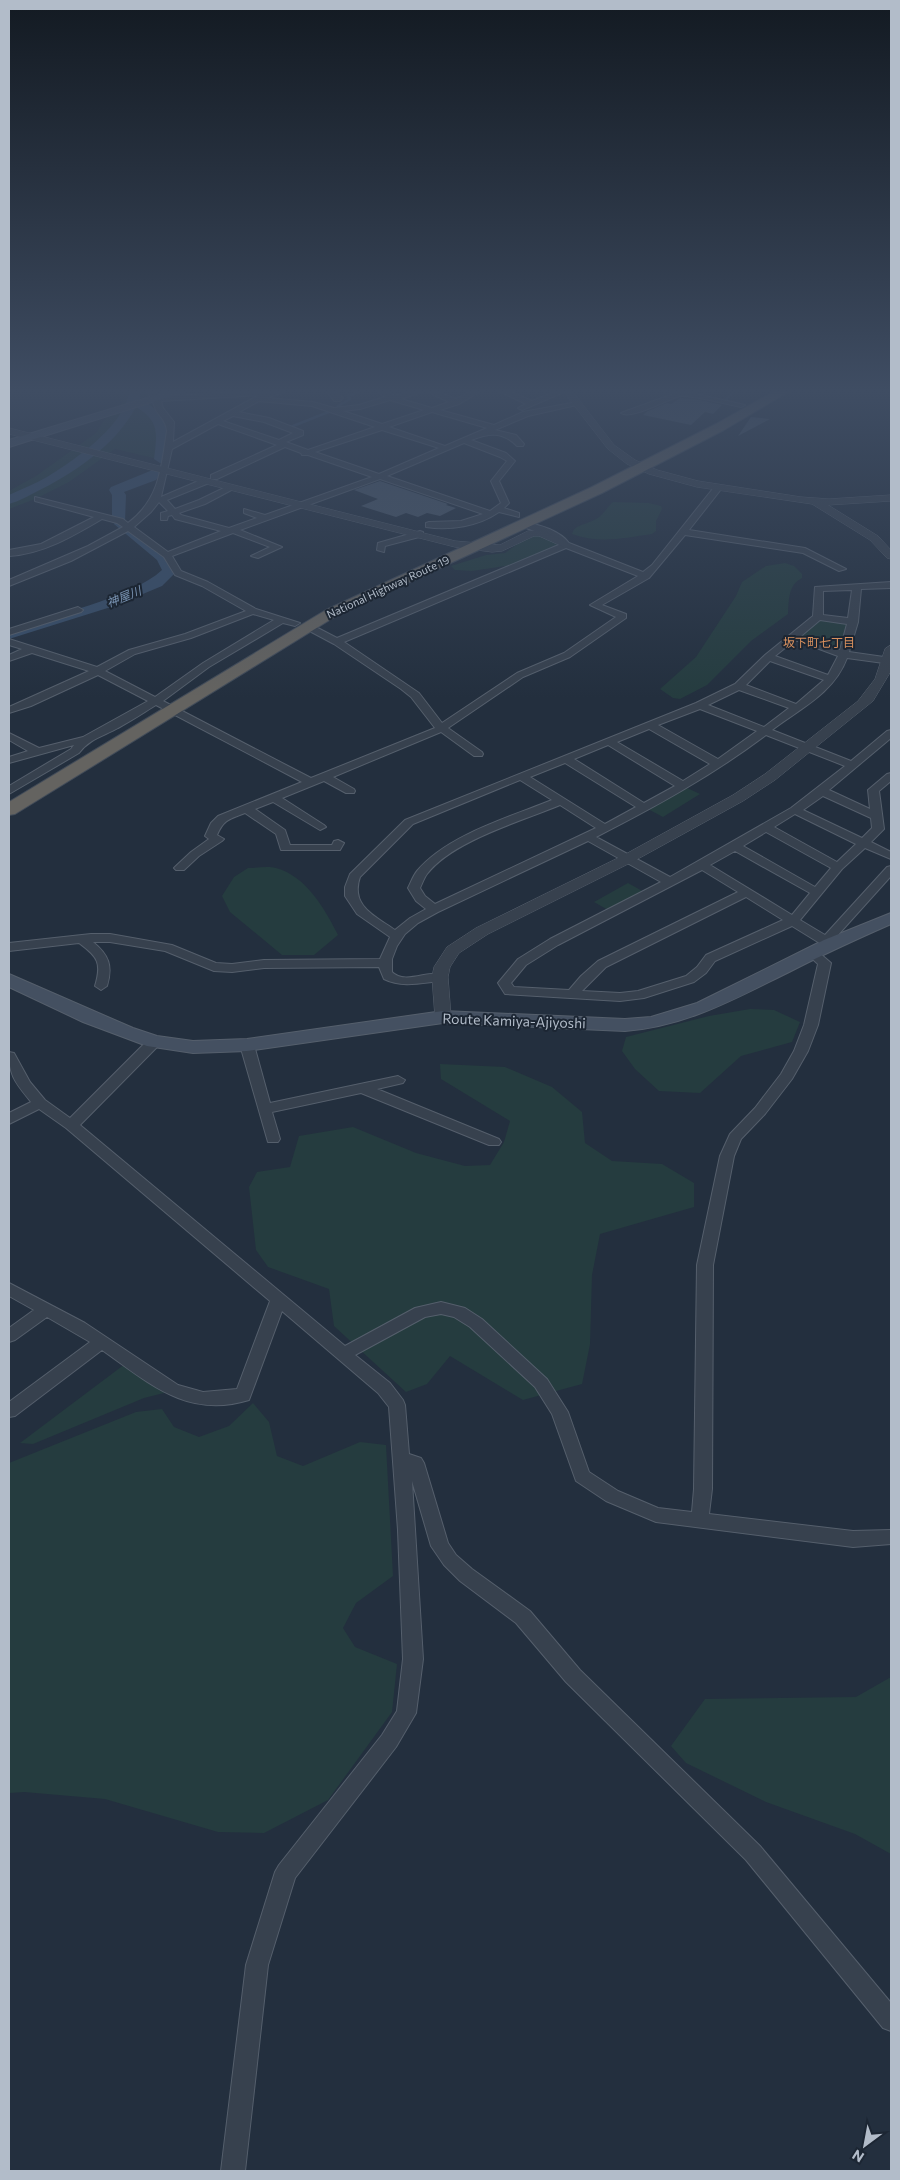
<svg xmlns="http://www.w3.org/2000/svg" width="900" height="2180" viewBox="0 0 900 2180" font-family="Commissioner,'Noto Sans JP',sans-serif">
<rect width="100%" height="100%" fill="#232f3e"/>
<!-- green -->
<path fill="#253c3f" d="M117,392H147L152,397L151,405L161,426L158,459L115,449L69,482L35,499L9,509V491L36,476L96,433L105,419L112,416L122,403Z
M613,502L649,503L661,506L662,509L656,521V531L652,534C624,538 599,544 572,534C574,525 584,525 592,521C603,517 605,509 613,502Z
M534,536H543L558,543V547L519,564L472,571L455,570L451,566L486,555L505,553L519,543Z
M785,563L794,566L802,574V578C788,585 789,600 788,614L751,641L707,685L680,699L673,698L660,689L696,657L736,596L742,582L766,566Z
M822,620L850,624L841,650L800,637L799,635Z
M685,787L700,794L663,817L646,808Z
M248,868C257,868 268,866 276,868C306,876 325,909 338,935L314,955H282L230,912L222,896L234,877Z
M628,883L644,892L608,910L594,902Z
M750,1009L774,1010L800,1022L792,1042L741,1056L700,1093L659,1091L635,1069L622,1051L626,1037L709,1016Z
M440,1064L505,1067L552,1087L582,1112L585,1143L612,1161L662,1164L694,1183V1207L600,1234L592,1275L590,1344L582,1384L523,1400L450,1356L427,1384L406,1392L334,1326L329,1289L268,1267L256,1250L249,1187L257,1172L290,1167L299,1136L353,1127L416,1153L465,1166L490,1165L504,1142L510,1121L441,1079Z
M125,1364L168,1392L144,1398L33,1444L20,1443Z
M253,1403L269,1422L277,1456L303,1466L360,1442L386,1445L393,1576L356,1603L343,1628L355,1647L397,1664L392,1712L328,1800L264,1833L218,1832L105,1799L24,1792L9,1793V1463L136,1412L162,1409L174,1427L199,1437L229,1426Z
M891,1677V1854L855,1834L766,1802L686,1763L671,1746L705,1699L856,1697Z"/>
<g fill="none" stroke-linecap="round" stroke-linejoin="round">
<!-- stream -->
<path stroke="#374d68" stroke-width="2.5" d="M725,401L733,392
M344,408L338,406L350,399L348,396L359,392
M288,428L331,411"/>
<!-- river -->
<path fill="#374d68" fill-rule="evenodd" d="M129,392H141L140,399C158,409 170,420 168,442C168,449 168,456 165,462L160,463L154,459C157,434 160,421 136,407C115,446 73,474 34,493C26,497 17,502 9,504V495C21,489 35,484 47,477C74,461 125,425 129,392Z
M155,469L162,473L156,480L124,492L126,495L125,521L168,555L177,571L162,586L114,606L9,639V629C50,616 132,598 162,570L157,560L114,524L115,522L112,519V495L109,490L111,487Z"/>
</g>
<!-- building -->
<path fill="#485667" d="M680,398L700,400L722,405L713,414L705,412L691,425L643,415L648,411L667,403L671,404Z
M751,417L770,419L738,436Z
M380,481L448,504L446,505L456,508L440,516L427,513L418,517L406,513L396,517L361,506L378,499L354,490Z"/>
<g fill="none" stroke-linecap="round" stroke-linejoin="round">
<defs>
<path id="minor" d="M147,392H155L159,397L236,392H285L266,398L313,402L334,408L359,405L385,397L378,392H387L395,396L409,392H422L401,399L432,408L449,402L428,392H438L456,399L470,392H479L459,404L440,410L494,425L523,412L577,402L581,404L528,416L495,430L516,435L524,444L523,446H517C502,431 489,433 471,440L506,453L515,461L499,481L509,503L504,508L519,513V517L499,512C479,526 450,531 426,527V523L429,522L461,521L483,514L380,479L240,530L282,547L258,558L251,556L270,547L233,533L172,556L181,571L208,582L256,609L300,623L295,626L283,623L209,667L163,701L311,778L435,728L411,697L401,689L334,644L304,628V624H310L337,638L561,544L552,537L526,528V524C539,523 561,532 569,543L643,572L652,565L715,486H718L722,488L689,530L805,548L846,569L839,571L803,553L685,535L649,578L602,605L626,614V618L570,657L523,677L448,728L482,752L483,754L482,756H474L441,732L333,777L354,789L355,791L354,793H346L324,781L282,798L324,825L326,827L320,830L273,802L255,809L285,830L290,845H332L334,841L338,840L344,843L340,850H281L276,834L245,813C230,819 224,819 217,835L224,839L222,841L199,856L184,870H176L174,868L176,866L191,852L209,839L205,836L211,823L218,816L302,782L156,705C143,713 131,721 118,728C104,736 89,739 79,753L9,794V786L71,749L74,745L9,763V757L28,751L9,740V733L39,748L83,737L148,701L98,675L31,706L9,713V707L89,671L32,653L9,661V655L22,649L9,645V639L97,667L129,650L185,634L246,611L202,586L175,575L164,557L128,531L71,561L9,586V580L88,546L123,527L117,523L102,519C73,536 43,554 9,556V550L41,544L94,517L35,501V497L123,519L128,523C160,499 161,468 167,431C166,421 161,418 156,410C153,403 152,398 147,392ZM259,395L173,442L174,422L163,408L161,401ZM390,400L424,410L382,424L343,411L360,409ZM259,401L312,406L375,427L308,450L286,442L303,435V431L269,418L239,412ZM432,412L487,428L445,446L389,427ZM233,416L264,422L293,433L279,440L223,421ZM218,424L277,445L211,475V479H217L285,447L301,453L302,455H308L372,477L265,515L244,509V513L257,518L229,528L181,515L179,513L205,504L237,487L230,485L199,500L175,509L167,500L209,483V479H203L161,497L172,449ZM382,430L439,448L379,474L315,452ZM464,443L500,457L507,461L491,481L501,503L490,511L387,476ZM159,502L168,511L161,513V520H167L168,516L172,515L175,519L221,531L168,552L134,527L151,512ZM566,548L638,576L590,605L616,617L564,653L517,673L442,723L419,693L344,642ZM253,614L274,620L203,663L155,697L105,671L135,654L191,638Z
M327,392H335L343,398L340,401H334Z
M501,392H511L532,401L554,392H564L522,410L518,408L526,404Z
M670,392H687L745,405L741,407C730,405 688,394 680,396C668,399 631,420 621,413L673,394Z
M420,531L423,532V536L385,546L384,552L377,550L378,543Z
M891,582V588L861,589L858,622L849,652L891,658V664L847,658C834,693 801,708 772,730L851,761L887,731L891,730V738L829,790L870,809L868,790L887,774L891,773V781L879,791L884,829L871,842L891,852V859L865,848L842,869L800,920L825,935L887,867L891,866V876L837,936L834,947H826L792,926L715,961L706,973L694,982L644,998L620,1001L505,994L498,983L518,959L550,939L661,882L588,841L438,912L418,923L405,934L397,946L392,959V972C405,985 428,970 444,974L446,977L444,980L440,981C421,983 402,988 384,979L379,967L264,968L232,972L214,971L165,951L110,942H93C109,955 113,966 107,986L101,990L95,986C102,963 98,957 79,943L9,951V943L91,934H110L172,945L216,963L232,964L264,960L380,959L390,937L357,914L345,896V887L350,874L405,820L696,703L735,684L765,655L813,616L815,587ZM852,590L848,618L823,615V591ZM820,620L847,624L840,650L801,636ZM795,640L838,656L828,675L775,656ZM770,661L824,680L796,704L746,685ZM739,690L789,708L764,727L708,705ZM700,709L757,731L718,759L658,725ZM649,729L710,764L683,781L617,742ZM766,735L845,766L791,808L670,877L596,837C655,807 713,775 766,735ZM608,745L675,786L644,803L574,759ZM565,763L636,807L605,824L530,777ZM520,780L552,800C510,817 447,835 417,871C413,876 411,882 408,888L416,901L426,909L410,918L395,930C375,916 350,906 360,877L413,824ZM823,796L871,818L872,828L862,838L803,810ZM560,805L596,828L435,904L425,896L420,888C422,884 424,878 427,874C452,841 522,821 560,805ZM795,814L856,844L837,862L774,827ZM766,832L831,868L815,887L743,846ZM735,851L810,893L792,915L710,865ZM702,870L738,892L598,961L581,976L569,990L514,987L511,983L526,965L558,945ZM746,897L783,920L706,955L697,967L686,976L638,991L620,993L582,991L606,967Z
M78,607L83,610L81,612L9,635V629Z
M813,950L817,951L831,963L818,1025L808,1051L792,1079L765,1114L741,1139L734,1156L713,1265L712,1489L709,1514L853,1531L891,1530V1544L853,1547L656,1522L606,1501L576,1481L552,1414L535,1387L470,1327L454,1317L441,1314L425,1317L355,1355L390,1383L403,1400L405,1405L409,1454L421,1458L424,1463L448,1543L456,1555L472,1569L530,1611L580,1670L760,1846L891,2003V2031L883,2028L746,1860L566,1682L516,1623L460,1581L444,1565L431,1546L412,1481L423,1659L416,1713L396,1747L295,1878L268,1965L245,2171H221L246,1965L275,1872L279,1865L382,1735L397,1711L403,1659L398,1530L389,1407L378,1393L282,1311L249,1400C187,1419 149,1383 102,1350L15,1416L9,1417V1402L90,1342L47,1317L15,1340L9,1342V1328L34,1310L9,1296V1283L85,1323L178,1385L203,1392L237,1389L270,1301L66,1128L39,1109L9,1124V1113L31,1102C16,1083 9,1077 9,1052L14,1053L30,1082L45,1100L70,1118L149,1039H159L161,1042L159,1045L80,1125L345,1346L415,1308L441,1302L465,1308L482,1319L547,1379L568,1412L589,1472L618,1491L658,1508L692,1512L694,1489L697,1265L720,1156L730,1134L755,1108L781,1074L794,1051L804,1025L818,964L807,954Z
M247,1041L254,1045L270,1103L398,1076L405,1080L403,1083L377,1089L499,1139L501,1142L499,1145H489L361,1093L272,1112L280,1139L278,1142H268L240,1045Z"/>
<path id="tertiary" d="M564,392H573L614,445L635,460L657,470L698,481L801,497L829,499L891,495V501L828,505L878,536L891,550V559L887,558L870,540L812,504L697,487L649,474L627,464L608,449Z
M9,428L455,541L500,545L528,531L541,530L572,545L566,548L539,536H534L502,551L492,552L455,547L9,434Z
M891,645V671L873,701L775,780L743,801L634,861L488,934L459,953L450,967L448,977L451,1017L449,1021H437L435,1017L432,977L434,967L447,947L476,928L624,855L733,795L765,774L858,701L875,679L885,649Z"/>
<path id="secondary" d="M167,392H184L9,447V440Z
M891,913V924C857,939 824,954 791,971C736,998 688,1026 625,1031L443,1023L247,1051L193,1053L147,1046L83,1022L9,987V974L133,1028L157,1036L193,1041L247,1039L443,1011L625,1019L651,1017L697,1003L824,940Z"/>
<path id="trunk" d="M773,392H788L724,430L602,493L336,616L15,814L9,815V802L326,610L592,487L716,424Z"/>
</defs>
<!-- minor casing -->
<use href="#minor" stroke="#555f6c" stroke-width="2"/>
<!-- tertiary casing -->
<use href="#tertiary" stroke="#555f6c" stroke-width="1"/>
<!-- secondary casing -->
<use href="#secondary" stroke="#555f6c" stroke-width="2"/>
<!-- trunk casing -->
<use href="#trunk" stroke="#424c59" stroke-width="2"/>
<!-- minor -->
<use href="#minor" fill="#37414e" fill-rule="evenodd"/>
<!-- tertiary -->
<use href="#tertiary" fill="#37414e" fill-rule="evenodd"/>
<!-- secondary -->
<use href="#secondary" fill="#445061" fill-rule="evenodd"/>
<!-- trunk -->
<use href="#trunk" fill="#646360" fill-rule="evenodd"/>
</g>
<!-- sky -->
<linearGradient id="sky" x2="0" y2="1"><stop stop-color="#131a22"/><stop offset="0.56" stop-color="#3f4d63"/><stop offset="1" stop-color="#3f4d63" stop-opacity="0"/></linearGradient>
<rect width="900" height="698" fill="url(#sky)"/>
<g text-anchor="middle" stroke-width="4" stroke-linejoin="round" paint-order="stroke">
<!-- far-street labels -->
<g font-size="11" fill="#b2bcc9" stroke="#1c2633">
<text transform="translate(388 587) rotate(-25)" y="4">National Highway Route 19</text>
</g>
<!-- far-water labels -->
<g font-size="12" font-style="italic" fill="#7993b2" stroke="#1c2633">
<text transform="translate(124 597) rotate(-22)" y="4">神屋川</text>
</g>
<!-- far-neighbourhood labels -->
<g font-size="12" fill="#d8905e" stroke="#1c2633">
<text x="819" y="647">坂下町七丁目</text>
</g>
<!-- street labels -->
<g font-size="14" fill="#b2bcc9" stroke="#1c2633">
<text transform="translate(514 1021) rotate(2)" y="5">Route Kamiya-Ajiyoshi</text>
</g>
</g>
<!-- border -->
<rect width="900" height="2180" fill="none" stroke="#b2bcc9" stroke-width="20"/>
<!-- north arrow -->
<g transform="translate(865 2145) rotate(212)" stroke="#1c2633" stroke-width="4" paint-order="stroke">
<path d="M0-4L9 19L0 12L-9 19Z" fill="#b2bcc9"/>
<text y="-8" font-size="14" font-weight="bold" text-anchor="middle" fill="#b2bcc9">N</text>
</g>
</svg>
